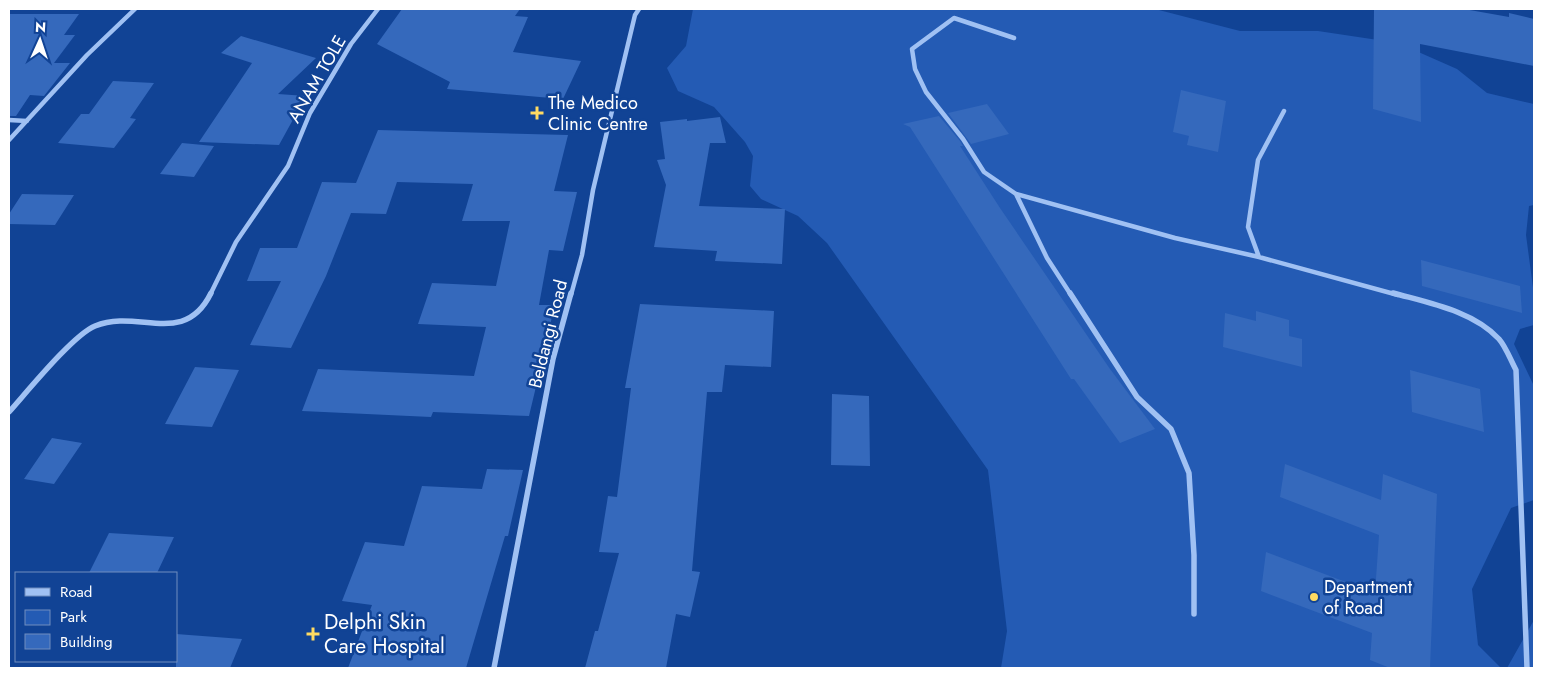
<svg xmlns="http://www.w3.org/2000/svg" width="1543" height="677" viewBox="0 0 1543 677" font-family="Jost,sans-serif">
<rect width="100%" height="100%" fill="#114395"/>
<!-- green -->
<path fill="#245bb4" d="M693,9H1155L1240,31H1318L1398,43L1457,69L1487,93L1534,104V205L1529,206L1526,235L1534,295V325L1520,329L1514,344L1534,386V500L1511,508L1472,589L1478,645L1501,668H1001L1007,631L988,470L827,243L798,216L761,199L750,186L753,156L745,142L714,107L678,91L667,68L686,46Z
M1534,620V668H1507Z"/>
<!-- building -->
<path fill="#3569bc" d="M402,9H520L515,16L528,17L513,52L581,61L563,99L447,89L450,82L377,44Z
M1374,9H1464L1509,17V13L1534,19V66L1420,44L1421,122L1373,109Z
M9,14H79L64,35H75L54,63H70L44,96L30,95L16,116H9Z
M241,36L316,58L278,94L306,96L279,145L199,142L252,63L221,53Z
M113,81L154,83L130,118L136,119L114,148L58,143L81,114H89Z
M1181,90L1226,101L1218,152L1187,145L1189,136L1173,132Z
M987,104L1009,134L971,144L948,113Z
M939,116L960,141L963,146H960L1000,208L1110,369L1155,429L1120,443L1074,379H1071L910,127L903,124Z
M720,117L726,143H710L699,206L785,209L782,264L715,261L717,251L654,247L666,185L657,160L665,159L660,122L687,119V121Z
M378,130L568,135L554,191L577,192L563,251L549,250L539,305H554L542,370H540L529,416L433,412L431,417L302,411L318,369L474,376L486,327L418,324L432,283L496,286L510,221H462L473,184L397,182L386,214L351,213L326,276L291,348L250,345L281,281H247L260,248H297L322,182L356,183Z
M182,143L214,146L194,177L160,174Z
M22,194L74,195L55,225L9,224V214Z
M1421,260L1520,286L1522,313L1422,286Z
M640,304L774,311L771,367L725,365L722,392H707L692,571L700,572L690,617L676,614L666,668H585L595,631H598L619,553L599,552L608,496L617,497L631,388H625Z
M1256,311L1289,320V336L1302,339V367L1223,347L1225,313L1256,321Z
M195,367L239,370L212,427L165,424Z
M1410,370L1480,389L1484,432L1412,412Z
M832,394L869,396L870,466L831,465Z
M52,438L82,443L54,484L24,479Z
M1285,464L1381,500L1383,474L1437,494L1430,668H1390L1370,660L1372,633L1261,591L1266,552L1375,593L1379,535L1280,497Z
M487,469L523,470L508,536H505L466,668H348L372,605L342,601L365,542L404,546L422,486L482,489Z
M109,533L174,537L157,573H89Z
M176,634L242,639L230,668H176Z"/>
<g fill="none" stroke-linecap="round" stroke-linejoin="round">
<!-- minor-far1 -->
<path stroke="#a0c1f3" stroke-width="4.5" d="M1014,38L954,18L912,49L915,69L926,92L963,139L984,172L1016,194L1175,238L1259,257
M1284,111L1258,160L1248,227L1259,257L1398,295
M9,120L27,121
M9,140L87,55L135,9
M1016,194L1047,258L1071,295
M210,295L236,242L288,166L310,113L351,44L378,9
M571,295L582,255L593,190L635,15L639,9"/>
<!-- minor -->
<path stroke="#a0c1f3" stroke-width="5.5" d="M1070,293L1137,397L1171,429L1189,473L1194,555V614
M1393,293C1429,303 1473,311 1499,339C1506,347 1511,361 1516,370L1527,668
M9,412C27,392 73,335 95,326C138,308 184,348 211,293
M494,668L553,359L571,293"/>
</g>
<!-- markers -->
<g fill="#ffdb62" stroke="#114395" stroke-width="2">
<path d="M534.5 105.5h5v5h5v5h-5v5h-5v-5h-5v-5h5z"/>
<circle cx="1314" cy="597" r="5"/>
<path d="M310.5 626.5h5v5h5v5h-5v5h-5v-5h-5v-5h5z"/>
</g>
<g text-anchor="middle" stroke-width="5" stroke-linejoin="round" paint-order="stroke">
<!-- street labels -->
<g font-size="18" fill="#fff" stroke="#114395">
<text transform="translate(317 79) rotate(-60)" y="6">ANAM TOLE</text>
<text transform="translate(548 334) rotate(-76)" y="6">Beldangi Road</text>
</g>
<!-- poi labels -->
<g font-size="18" fill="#fff" stroke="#114395" text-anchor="start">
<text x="548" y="109">The Medico<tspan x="548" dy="21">Clinic Centre</tspan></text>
<text x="1324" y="593">Department<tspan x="1324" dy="21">of Road</tspan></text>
</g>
<!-- near-poi labels -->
<g font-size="21" fill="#fff" stroke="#114395" text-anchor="start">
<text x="324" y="629">Delphi Skin<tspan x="324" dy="24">Care Hospital</tspan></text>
</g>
</g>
<!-- border -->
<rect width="1543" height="677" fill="none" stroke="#ffffff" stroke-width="20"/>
<!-- legend -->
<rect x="15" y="572" width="162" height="90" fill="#114395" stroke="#708ebf"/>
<rect x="25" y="588" width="25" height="8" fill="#a0c1f3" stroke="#708ebf"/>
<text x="60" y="597" font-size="15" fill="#ffffff">Road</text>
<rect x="25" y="610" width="25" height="15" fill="#245bb4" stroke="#708ebf"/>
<text x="60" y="622" font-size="15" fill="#ffffff">Park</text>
<rect x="25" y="634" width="25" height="15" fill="#3569bc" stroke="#708ebf"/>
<text x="60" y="647" font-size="15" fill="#ffffff">Building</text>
<!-- north arrow -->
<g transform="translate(40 40) rotate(3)" stroke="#114395" stroke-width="4" paint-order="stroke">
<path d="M0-4L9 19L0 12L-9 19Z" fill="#ffffff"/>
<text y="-8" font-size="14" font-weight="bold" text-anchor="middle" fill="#ffffff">N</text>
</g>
</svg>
